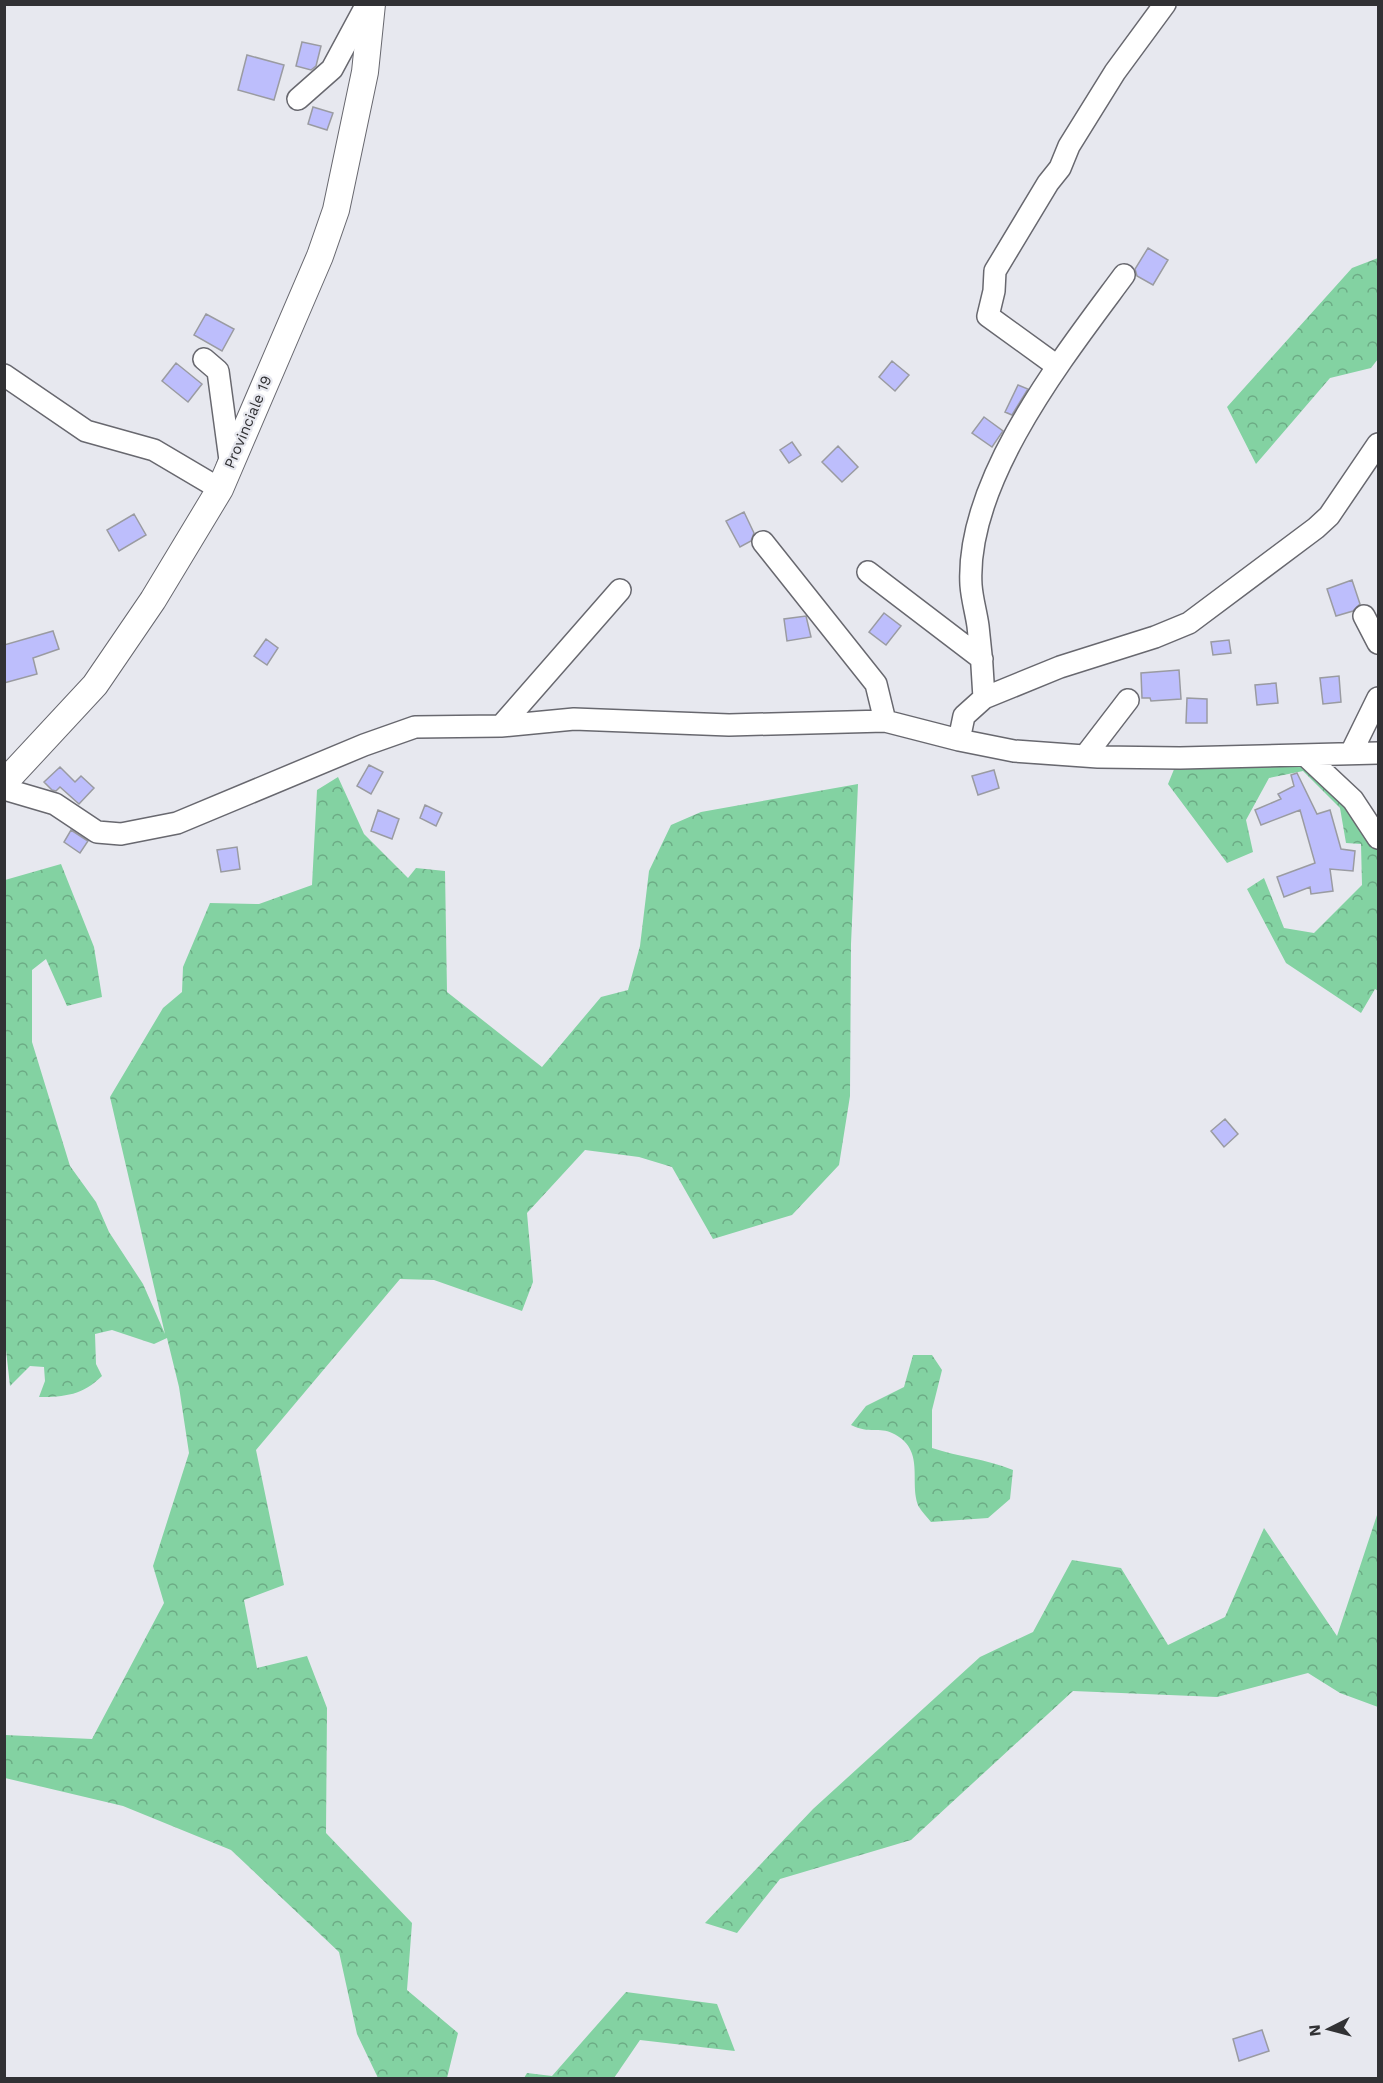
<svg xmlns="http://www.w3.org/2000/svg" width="1383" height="2083" viewBox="0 0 1383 2083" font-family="'Work Sans',sans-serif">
<defs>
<pattern id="forest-crowns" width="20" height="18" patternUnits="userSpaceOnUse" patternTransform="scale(1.5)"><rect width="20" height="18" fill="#83d2a2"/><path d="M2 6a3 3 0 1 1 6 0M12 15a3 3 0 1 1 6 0" fill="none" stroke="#6cab85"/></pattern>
</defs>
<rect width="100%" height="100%" fill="#e7e8ef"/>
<!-- forest -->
<path fill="url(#forest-crowns)" d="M1378,258V359L1371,368L1330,378L1256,464L1227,407L1352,268Z
M1299,756L1378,827V991L1375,989L1361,1013L1286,963L1247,889L1264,878L1284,928L1314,933L1362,885L1361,844L1346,843L1340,808L1303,771L1269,778L1246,820L1253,852L1227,863L1168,784L1177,762Z
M338,777L364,834L408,878L416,868L445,871L447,992L542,1067L601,997L628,990L640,946L649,871L671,825L701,812L858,784L851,944L850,1096L839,1165L792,1215L713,1239L672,1167L639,1157L585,1150L527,1213L533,1282L522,1311L434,1280L400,1279L256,1450L284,1585L244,1600L257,1668L307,1656L327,1708L326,1833L412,1923L407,1990L458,2033L447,2078H378L357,2034L339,1952L231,1850L123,1806L5,1778V1735L92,1739L164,1603L153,1566L189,1453L179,1387L167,1338L154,1344L112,1330L95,1334L96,1364L102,1376C83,1395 65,1397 39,1397L45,1381L44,1367L30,1366L10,1386L4,1332L5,880L61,864L94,947L102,997L67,1006L46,959L32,970V1042L70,1166L96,1202L109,1232L143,1284L165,1334L110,1097L163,1008L182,992L183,967L210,903L259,904L312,885L317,790Z
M913,1355H932L942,1370L932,1410V1448C959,1457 986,1459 1013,1470L1010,1499L988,1518L931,1522C927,1517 922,1512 919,1507C908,1483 927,1449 892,1433C880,1427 869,1434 851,1425L866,1406L904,1387Z
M1378,1512V1707L1340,1693L1308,1673L1217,1697L1073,1691L911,1840L780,1879L737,1933L705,1923L813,1809L980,1657L1033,1632L1072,1560L1121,1568L1168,1645L1225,1617L1264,1528L1337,1636Z
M626,1992L717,2004L735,2051L640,2040L614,2078H524L527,2073L552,2076Z"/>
<!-- building -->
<path fill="#bdbefc" stroke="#9a9ba1" stroke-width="1.5" d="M302,42L321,46L316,66L311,70L296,66Z
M247,55L284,65L274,100L238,90Z
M313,107L333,113L327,130L308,124Z
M1148,248L1168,260L1153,285L1137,276L1135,269Z
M206,314L234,329L222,351L194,335Z
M892,361L909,375L895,391L879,377Z
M176,363L202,384L188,402L162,381Z
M1018,385L1028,389L1012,415L1005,412Z
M984,417L1003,431L992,447L972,433Z
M792,442L801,455L789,463L780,450Z
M838,446L858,467L842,482L822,462Z
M744,512L754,533L751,541L740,547L726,521Z
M134,514L146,535L119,551L107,530Z
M1352,580L1360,604L1353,611L1336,616L1327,589Z
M884,613L901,626L886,645L869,632Z
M806,616L811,637L787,641L784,619Z
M53,631L59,649L33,658L37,674L4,683V645Z
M266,639L278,648L267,665L254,656Z
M1229,640L1231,653L1213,655L1211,642Z
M1179,670L1181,699L1151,701L1150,698H1142L1141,673Z
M1339,676L1341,702L1323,704L1320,678Z
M1276,683L1278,703L1257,705L1255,685Z
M1187,698L1207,699V723H1186Z
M369,765L383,772L371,794L357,786Z
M60,767L75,782L81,776L94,788L79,804L60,787L56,791L52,790L44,782Z
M994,770L999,788L978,795L972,776Z
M1297,773L1317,814L1330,810L1341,849L1355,851L1353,871L1330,869L1333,891L1311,894L1310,887L1284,897L1277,877L1315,863L1300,810L1261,825L1255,810L1281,799L1278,794L1294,786L1291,775Z
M425,805L442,813L436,826L420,818Z
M378,810L399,819L392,839L371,831Z
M71,830L88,841L80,853L64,842Z
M237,847L240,869L221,872L217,850Z
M1225,1119L1238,1134L1224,1147L1211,1131Z
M1262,2030L1269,2051L1239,2061L1233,2039Z"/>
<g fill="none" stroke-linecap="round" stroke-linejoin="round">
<defs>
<path id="minor" d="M298,99L332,69L367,4
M1057,366L988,316L994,291L995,271L1048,183L1060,168L1069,146L1115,72L1165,4
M4,375L86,431L154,450L220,489L230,460L218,371L204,359
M763,542L876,684L885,721
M868,572L982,659
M1364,616L1378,643
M984,698C983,674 981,650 978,626C976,612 972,599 971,585C965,480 1065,355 1124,275
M501,726L620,590
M959,740L964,716L984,698L1060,667L1155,637L1189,623L1316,528L1329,516L1378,444
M1351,753L1378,698
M1305,755L1353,800L1378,838
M1085,756L1128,700
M4,789L55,804L97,832L121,834L177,823L364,745L415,727L501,726L574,719L729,725L885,721L959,740L1014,751L1098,757L1180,758L1378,753"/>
<path id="major" d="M4,783L95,685L153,600L220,489L320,256L336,210L365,72L372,4"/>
</defs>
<!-- minor casing -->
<use href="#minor" stroke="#68686f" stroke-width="24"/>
<!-- major casing -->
<use href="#major" stroke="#68686f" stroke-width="28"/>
<!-- minor -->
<use href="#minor" stroke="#fff" stroke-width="21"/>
<!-- major -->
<use href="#major" stroke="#fff" stroke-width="26"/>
</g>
<g text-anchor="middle" stroke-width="4.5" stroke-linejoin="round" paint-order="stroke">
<!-- street labels -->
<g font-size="15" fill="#313134" stroke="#e7e8ef">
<text transform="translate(248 422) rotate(-67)" y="5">Provinciale 19</text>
</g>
</g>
<!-- border -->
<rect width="1383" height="2083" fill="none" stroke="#313134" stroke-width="12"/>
<!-- north arrow -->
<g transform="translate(1329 2029) rotate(264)" stroke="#e7e8ef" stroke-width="4.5" paint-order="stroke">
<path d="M0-4.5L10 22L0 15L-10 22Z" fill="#313134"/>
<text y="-9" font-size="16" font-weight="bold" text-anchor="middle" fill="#313134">N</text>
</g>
</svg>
